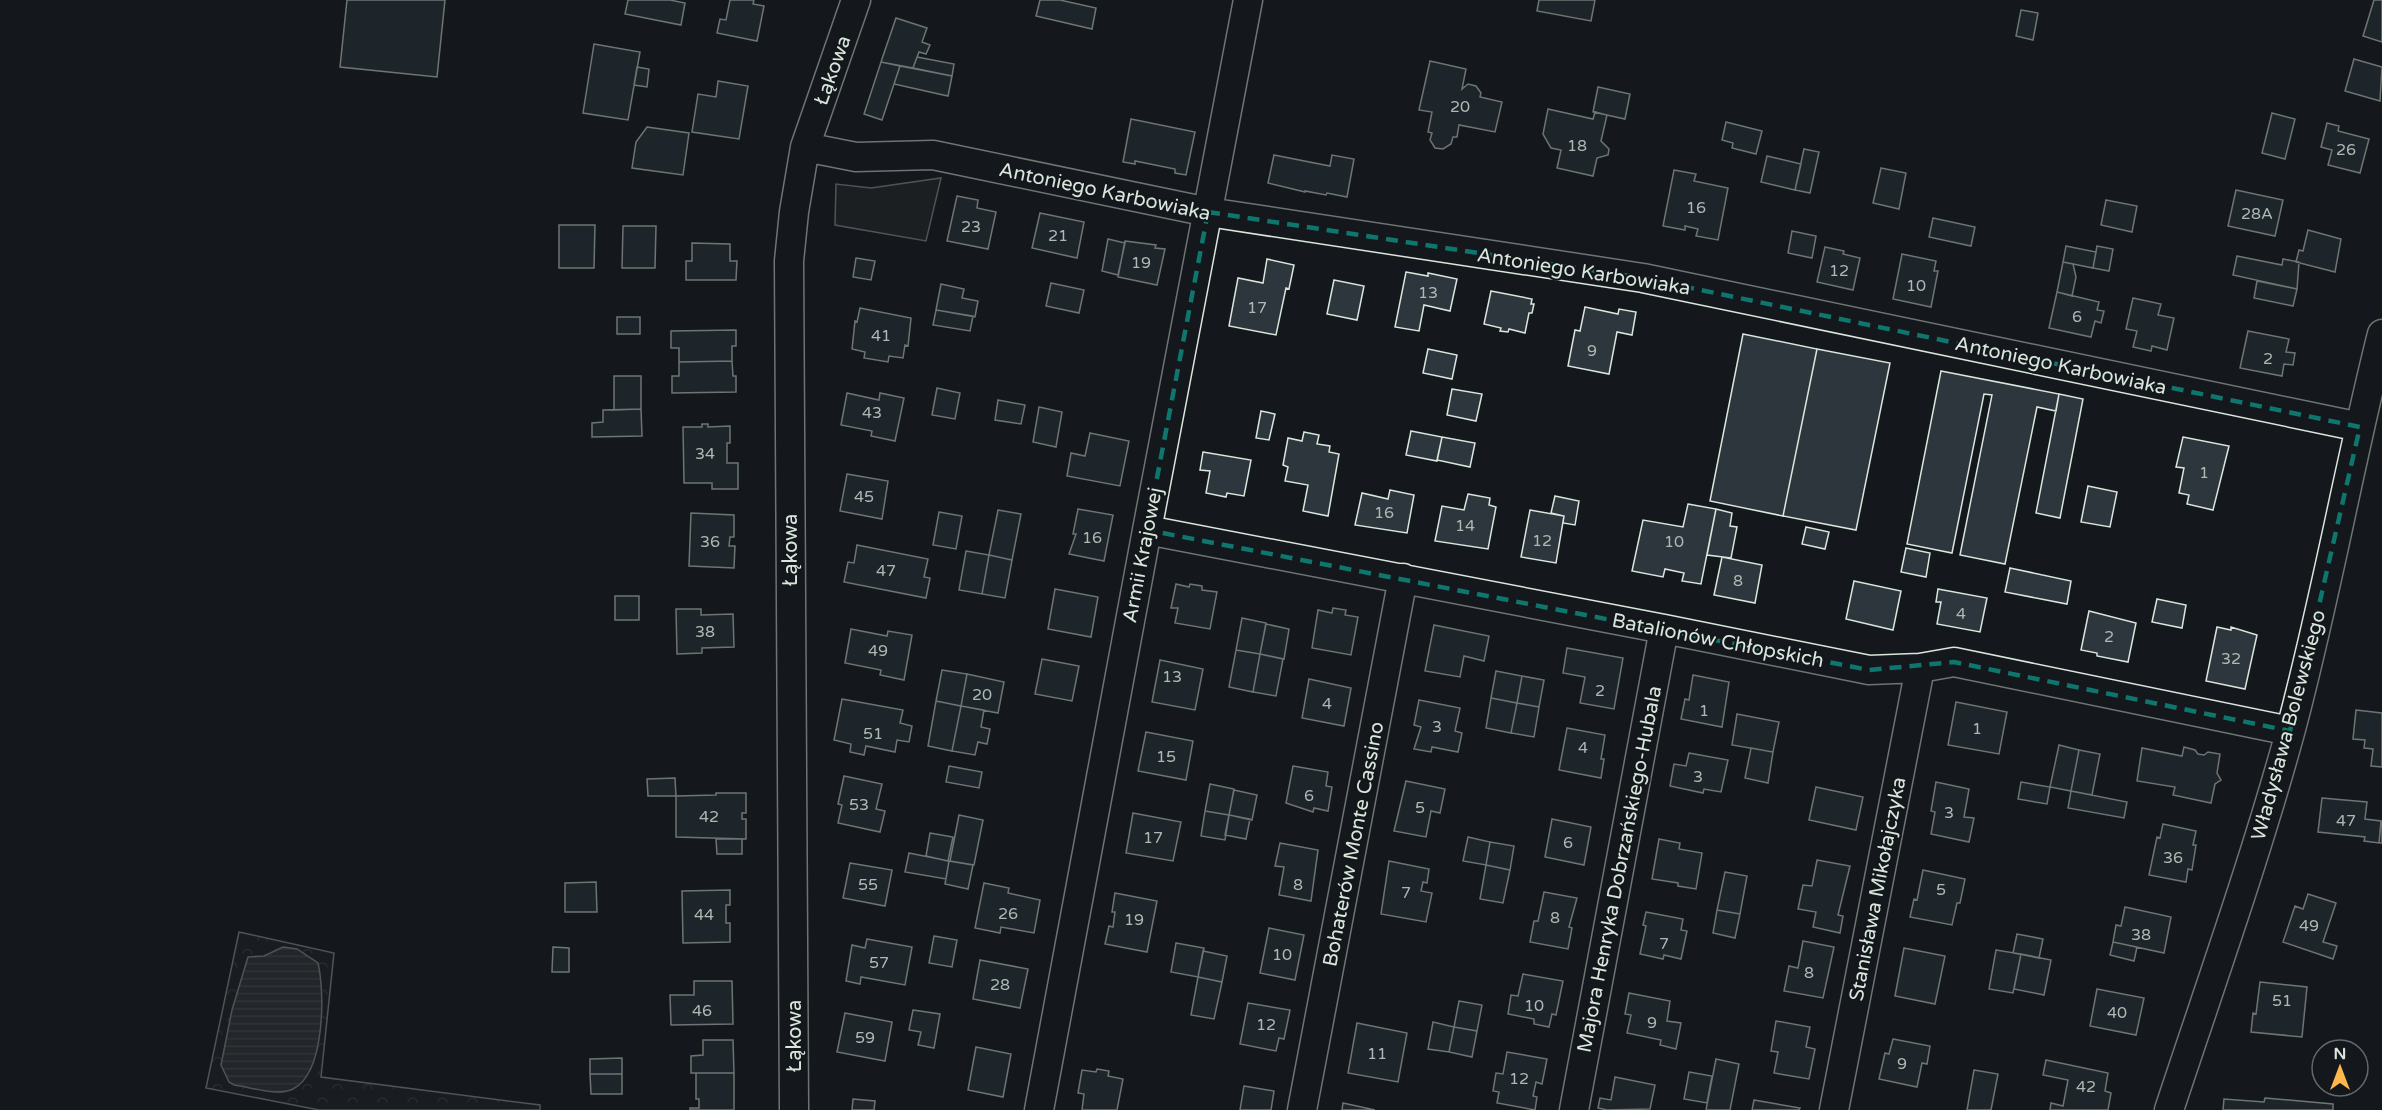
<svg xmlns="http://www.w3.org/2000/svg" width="2382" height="1110" viewBox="0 0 2382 1110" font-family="'Varela Round',sans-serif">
<defs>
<pattern id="forest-crowns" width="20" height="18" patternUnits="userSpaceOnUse" patternTransform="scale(1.5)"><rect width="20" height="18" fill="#202428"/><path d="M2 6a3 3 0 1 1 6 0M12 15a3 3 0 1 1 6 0" fill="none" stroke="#404447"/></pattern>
<pattern id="water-rules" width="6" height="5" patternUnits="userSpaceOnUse" patternTransform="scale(1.5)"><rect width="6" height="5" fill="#363b3e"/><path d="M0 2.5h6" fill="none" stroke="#525759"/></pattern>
</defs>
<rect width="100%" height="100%" fill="#14181c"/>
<!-- forest -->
<path fill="url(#forest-crowns)" stroke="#939e99" stroke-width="1.5" d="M239,932L334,953L321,1077L540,1105V1110H319L206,1088Z"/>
<!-- parking -->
<path fill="#24282b" stroke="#939e99" stroke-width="1.5" d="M941,178L926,241L835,225L836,184L871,188Z"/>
<!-- water -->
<path fill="url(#water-rules)" stroke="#939e99" stroke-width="1.5" d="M283,947L297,949L318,963C325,993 325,1073 293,1089C277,1097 251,1087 234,1085L229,1082L221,1065L232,1010L248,957L264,956Z"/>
<!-- building -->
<path fill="#2c363c" stroke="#d8e6dc" stroke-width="1.5" d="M347,0H445L437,77L340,67Z
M628,0H670L685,3L681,25L625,14Z
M730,0H754L753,4L764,6L757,41L717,33L720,19L726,20Z
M1040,0H1060L1096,8L1092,29L1036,16Z
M1539,0H1595L1591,21L1537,11Z
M2374,0H2382V42L2363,36Z
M2021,10L2038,13L2033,40L2016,36Z
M896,18L927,28L922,42L930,45L926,54L919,52L913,68L881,62Z
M594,44L640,52L628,120L583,113Z
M917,57L954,64L952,76L913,68Z
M2354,59L2382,67L2380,101L2345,91Z
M1430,61L1466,69L1462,89L1468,84L1476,86L1481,93L1480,97L1502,102L1495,132L1459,125L1457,137H1453L1451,144L1443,149L1435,148L1430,140L1432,133L1428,132L1432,112L1419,110Z
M881,62L900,66L882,120L864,114Z
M900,66L952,76L948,96L894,84Z
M637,67L649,69L647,87L634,85Z
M718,81L748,86L739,139L692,132L698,94L716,97Z
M1598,87L1630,94L1625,119L1593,112Z
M1548,109L1593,119L1595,112L1607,115L1601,141L1609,149L1608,155L1597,158L1593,176L1557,168L1561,150L1551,148L1543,134Z
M2272,113L2295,119L2285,159L2262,153Z
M1131,119L1195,132L1186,175L1175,173V169L1135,161V164L1123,162Z
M1726,122L1762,131L1756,154L1732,148L1733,143L1722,140Z
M2327,123L2339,126L2338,131L2369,139L2360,173L2328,165L2332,150L2321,147Z
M647,127L689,133L683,175L632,168L636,142Z
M1804,149L1819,152L1810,193L1795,190Z
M1274,155L1330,166L1332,155L1354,159L1347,197L1327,193L1326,195L1305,191V192L1268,183Z
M1767,156L1801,164L1795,190L1761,182Z
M1881,168L1906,173L1899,209L1873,203Z
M1674,170L1696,174L1694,181L1728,188L1718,240L1696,236L1698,229L1685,226V230L1663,226Z
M2236,190L2283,200L2275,236L2228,226Z
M957,196L978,200L977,208L996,212L988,249L947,241Z
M2106,200L2137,206L2132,232L2101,225Z
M1040,213L1084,222L1077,258L1032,248Z
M1933,218L1975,227L1971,246L1929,237Z
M559,225H595L594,268H559Z
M623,226H656L655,268H622Z
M2308,230L2341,239L2335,272L2296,262L2299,250L2303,251Z
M1792,231L1816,236L1812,258L1788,253Z
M1108,239L1125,243L1118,275L1102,271Z
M1125,241L1156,245L1155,248L1165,249L1157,285L1118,277Z
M692,243L730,244V261H737L736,280H686V261H692Z
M2066,246L2096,252L2093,268L2063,262Z
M2097,246L2113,249L2109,271L2093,268Z
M1825,247L1844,251L1843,254L1860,258L1853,290L1817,282Z
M1902,254L1936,261L1934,271H1938L1931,307L1893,299Z
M2237,256L2282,265L2283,259L2299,262L2297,289L2233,275Z
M856,258L875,261L871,280L853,277Z
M1267,259L1294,265L1289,289L1286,288L1276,335L1229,326L1238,278L1263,283Z
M2063,262L2073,264L2076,277L2072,296L2057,292Z
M1406,272L1428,276V273L1457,279L1450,311L1424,305L1419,331L1395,327Z
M1334,280L1364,286L1357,320L1327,314Z
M2257,281L2297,289L2293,306L2254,298Z
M1051,283L1084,290L1079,313L1046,306Z
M941,284L964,289L962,298L978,301L975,317L936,310Z
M1491,291L1532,299L1531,304H1534L1532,313H1529L1525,333L1509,329L1508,332L1500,331L1501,328L1484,324Z
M2057,292L2099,302L2097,310L2104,311L2101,323L2095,321L2091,337L2049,328Z
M2133,298L2161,304L2158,315L2174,318L2167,350L2152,346L2151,351L2133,347L2137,331L2126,329Z
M1585,307L1618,314L1619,309L1636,312L1632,335L1617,332L1609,374L1568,366L1575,330L1580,331Z
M860,308L911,318L908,346L905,345L903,358L889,356L888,362L864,358L865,352L852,349L855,321L857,322Z
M936,310L973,316L970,331L933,325Z
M617,317H640V334H617Z
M736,330V346H732V361L679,362V348H671V331Z
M2248,331L2289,339L2286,352L2295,353L2293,365L2284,364L2282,376L2240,368Z
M1743,334L1817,349L1783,516L1710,501Z
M1428,349L1457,355L1452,379L1423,373Z
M1817,349L1890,363L1856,530L1783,516Z
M732,361L733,376H736V392L672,393V376H679V362Z
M1941,371L2059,394L2056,411L2037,407L2005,564L1960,555L1992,395L1984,394L1952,553L1907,544Z
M614,376H641V409L614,410Z
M937,388L960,393L955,419L932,415Z
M1452,389L1482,394L1476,421L1447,415Z
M847,393L879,400L880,393L904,398L895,441L871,436L872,431L841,425Z
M2059,394L2083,399L2060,518L2036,513Z
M998,400L1025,405L1021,424L995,420Z
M1039,407L1062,412L1056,447L1033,442Z
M641,409L642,436L592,437V423L603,422V410Z
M1261,411L1275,414L1269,440L1256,438Z
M702,424H708V427L730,426V443H727V463H738V489H712V483H684L683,427H702Z
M1411,431L1442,437L1437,461L1406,455Z
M1304,432L1319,435L1317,444L1330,446L1329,452L1339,454L1328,516L1303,511L1308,485L1285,481L1288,467L1283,465L1288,438L1302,441Z
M1090,433L1129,441L1120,486L1067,476L1071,453L1085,456Z
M1442,437L1475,443L1470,467L1437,460Z
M2183,437L2229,446L2213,510L2187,504L2189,495L2179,493L2184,468L2176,467Z
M1203,452L1251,460L1244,496L1227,493L1226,497L1206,493L1210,471L1200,470Z
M847,474L888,481L882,519L840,511Z
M2088,486L2117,492L2110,527L2081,522Z
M1390,490L1414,495L1407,533L1355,525L1362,493L1388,499Z
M1468,494L1490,498L1489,505L1496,507L1488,549L1435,541L1442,506L1464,510Z
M1555,496L1579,501L1575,525L1563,523L1564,516L1551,513Z
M1688,504L1716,509L1701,584L1682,581L1684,573L1665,569L1663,577L1632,571L1643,520L1683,527Z
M1078,509L1113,515L1104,561L1069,554L1076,534H1073Z
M1716,509L1732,513L1730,526L1737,527L1731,558L1707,555Z
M998,510L1021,514L1012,560L989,555Z
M1530,510L1564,516L1556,563L1521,557Z
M939,512L962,516L956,549L933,545Z
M691,513L734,515V537H730L729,546H735L734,568L689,566Z
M1806,527L1829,532L1825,549L1802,544Z
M857,545L928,559L924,577L930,578L926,598L844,582L848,562L854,563Z
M1906,548L1930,553L1926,577L1901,572Z
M966,551L989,555L982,594L959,590Z
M989,555L1012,560L1005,598L982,594Z
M1722,557L1762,565L1755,603L1714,595Z
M2010,568L2071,581L2067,604L2005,592Z
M1854,581L1901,591L1893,630L1846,619Z
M1176,584L1189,587L1190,584L1202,586V590L1217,592L1210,629L1175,623L1178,608H1171Z
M1055,589L1098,597L1091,637L1048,629Z
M1938,589L1987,598L1980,632L1937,624L1941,602H1936Z
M615,596H639V620H615Z
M2157,599L2186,605L2182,628L2152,622Z
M1333,608L1346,610L1345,615L1358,617L1351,655L1312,648L1318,610L1332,613Z
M676,609H701V615L733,614L734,647L702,648V653L677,654Z
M2089,611L2136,623L2128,662L2097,656V653L2081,650Z
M1242,618L1266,623L1260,654L1236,650Z
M1266,624L1289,629L1284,659L1260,654Z
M1434,625L1489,636L1484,661L1464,656L1460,677L1425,671Z
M2217,627L2231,630V627L2257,635L2245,689L2206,681Z
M851,629L887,636L888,631L912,635L904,680L880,675L881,670L845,663Z
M1567,648L1623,658L1614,709L1580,703L1585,677L1563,673Z
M1236,650L1260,654L1253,692L1229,687Z
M1260,654L1283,659L1276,696L1253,692Z
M1042,659L1079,666L1072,701L1035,694Z
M1160,660L1203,669L1195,710L1152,702Z
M942,670L967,674L961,706L936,701Z
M1496,671L1522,676L1517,703L1491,698Z
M967,674L1004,682L998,713L961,706Z
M1693,675L1729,682L1722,727L1681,719L1685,699L1689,700Z
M1522,676L1544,680L1539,707L1517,703Z
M1309,679L1351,688L1344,726L1302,718Z
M1491,698L1517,703L1511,733L1486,728Z
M842,699L903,710L900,723L912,726L909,742L897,740L895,752L866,746L864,755L850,752L851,744L834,740Z
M1419,700L1460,708L1455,731L1462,733L1458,752L1432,747L1431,752L1414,749L1421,727L1414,725Z
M936,701L961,706L952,751L928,746Z
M1956,702L2007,712L1999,754L1948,745Z
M1517,703L1539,707L1534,737L1511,733Z
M961,706L984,710L981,727L990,729L987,744L978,742L975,755L952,751Z
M2356,710L2382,713V767L2371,766L2373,749L2364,748L2365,740L2353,739Z
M1737,714L1779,722L1773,752L1732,745Z
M1567,728L1605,735L1601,759H1604L1601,778L1559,770Z
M1146,732L1193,741L1186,780L1138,771Z
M2059,745L2079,750L2071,791L2050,787Z
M2184,747L2195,750L2198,754L2204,755L2208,752L2220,754L2217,773L2221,780L2215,784L2211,803L2173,795L2175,787L2137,781L2142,748L2182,756Z
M1751,748L1773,752L1768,783L1745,778Z
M2079,750L2100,754L2092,795L2071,791Z
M1689,753L1728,760L1721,792L1704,789L1703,793L1670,786L1674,764L1686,766Z
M949,766L982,772L979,788L946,782Z
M1293,766L1328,772L1326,786L1332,787L1328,811L1314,808L1313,812L1286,803Z
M844,776L882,784L876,809L885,811L880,832L838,823L842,805L838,804Z
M675,778L676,796H648L647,779Z
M1406,781L1445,789L1440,813L1431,811L1426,837L1394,831Z
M1936,782L1969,789L1964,817L1974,818L1969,842L1931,834L1935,812L1931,811Z
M2021,782L2050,787L2047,804L2018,799Z
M1210,784L1234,789L1229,815L1205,811Z
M1816,787L1863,797L1856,830L1809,820Z
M1234,790L1257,795L1252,820L1229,815Z
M2071,791L2127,802L2124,818L2068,808Z
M716,793H746V813H742V819H746V839L676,837V796L716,795Z
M2322,798L2367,802L2365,819L2381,821L2379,843L2364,841L2365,837L2318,832Z
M1205,811L1229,815L1225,840L1201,836Z
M1133,813L1181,822L1173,861L1126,853Z
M959,815L983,820L974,865L950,861Z
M1229,815L1250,819L1246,839L1225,835Z
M1552,819L1591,827L1584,865L1545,857Z
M2381,821H2382V843H2379Z
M2163,824L2196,831L2193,845H2196L2192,870L2188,869L2186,882L2149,875L2157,837L2160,838Z
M930,833L953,837L948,861L926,856Z
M1468,837L1490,842L1486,865L1463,861Z
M716,839H742V854H717Z
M1659,839L1680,843L1679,849L1702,853L1696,889L1678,886V883L1652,879Z
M1490,842L1514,846L1510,870L1486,865Z
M1280,843L1318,850L1311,901L1279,895L1284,867L1275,866Z
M909,853L949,861L946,879L905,872Z
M1817,860L1850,866L1838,915L1843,916L1840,933L1813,927L1816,912L1798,909L1803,885L1812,886Z
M949,861L973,865L968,889L945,884Z
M1389,861L1429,869L1427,883L1423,882L1421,891L1432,893L1426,922L1381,914Z
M850,863L892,870L885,906L843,898Z
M1486,865L1510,870L1503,903L1480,899Z
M1923,870L1965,879L1960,903H1957L1952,925L1910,917L1914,899L1917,900Z
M1725,872L1747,876L1740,914L1717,910Z
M596,882L597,912H565V883Z
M984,883L1009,888L1008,893L1040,900L1034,933L1001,927L1000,933L975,928Z
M730,890V905H726V923H730V942L683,943L682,891Z
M1544,892L1577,898L1569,927L1572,928L1568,949L1530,942L1534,921H1538Z
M1115,893L1157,901L1147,952L1105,944L1109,926L1113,927L1115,912H1112Z
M2308,894L2336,903L2323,942L2337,946L2333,959L2283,942L2295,906L2303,909Z
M2125,907L2171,917L2164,953L2113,942L2116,925L2121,926Z
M1717,910L1740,914L1735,938L1713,933Z
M1646,912L1683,919L1681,930L1687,931L1681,959L1664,955L1663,959L1640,954L1646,926L1643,925Z
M1269,928L1304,935L1295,980L1260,973Z
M2017,934L2043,939L2039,958L2013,953Z
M934,936L957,940L952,967L929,963Z
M867,939L912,947L905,985L861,977L860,984L846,981L852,945L865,948Z
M1803,941L1834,947L1823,998L1784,991L1789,966L1798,968Z
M2113,942L2137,947L2134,961L2110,955Z
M1176,943L1204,948L1198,977L1171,972Z
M553,947L569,948V972H552Z
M1904,948L1945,956L1935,1004L1895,996Z
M1996,950L2021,954L2013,993L1989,989Z
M1203,951L1227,956L1222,982L1198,977Z
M2021,954L2051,960L2044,995L2014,989Z
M980,960L1028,969L1020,1008L973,999Z
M1523,974L1563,981L1556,1015L1552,1014L1549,1027L1534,1024V1019L1508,1014L1511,995L1518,996Z
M1198,977L1222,982L1214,1019L1191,1015Z
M694,981H732L733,1024L671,1025L670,995H694Z
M2260,982L2307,987L2302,1037L2251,1032L2253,1013L2256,1014Z
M2097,989L2144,998L2136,1035L2090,1026Z
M1629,993L1670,1001L1667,1021L1681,1023L1676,1049L1660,1045L1661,1040L1627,1033L1631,1015L1625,1014Z
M1459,1001L1482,1005L1477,1031L1454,1027Z
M1248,1003L1290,1010L1284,1039L1279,1038L1276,1051L1240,1044Z
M913,1010L940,1014L934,1048L918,1045L921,1032L909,1030Z
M845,1013L892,1022L885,1061L837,1052Z
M1776,1021L1810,1027L1806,1047L1815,1049L1809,1079L1774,1073L1778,1052L1771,1051Z
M1433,1022L1454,1027L1449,1052L1428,1049Z
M1357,1023L1407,1033L1398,1082L1348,1073Z
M1454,1027L1477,1031L1472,1057L1449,1052Z
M1893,1039L1930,1046L1927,1064L1922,1063L1917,1087L1879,1079L1885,1053L1889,1054Z
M703,1040H733L734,1073H691V1056L703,1055Z
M976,1047L1011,1054L1003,1097L968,1090Z
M1507,1052L1547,1059L1542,1084L1536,1082L1533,1096L1537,1097L1535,1110L1497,1103L1499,1092L1493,1091L1496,1073L1503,1074Z
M622,1058V1074H590V1059Z
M1716,1059L1739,1064L1730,1110H1706Z
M2046,1060L2108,1073L2105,1091L2111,1093L2108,1110H2050L2051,1103L2063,1106L2068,1080L2043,1075Z
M1097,1069L1109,1071L1108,1076L1123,1079L1117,1110H1082L1084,1094L1078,1093L1082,1070L1096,1072Z
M1974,1070L1998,1074L1991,1110H1967Z
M1689,1072L1712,1076L1707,1103L1684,1099Z
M696,1073H734V1110H690V1108H699V1099H696Z
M590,1074H622V1094H591Z
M1615,1077L1655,1085L1650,1109L1607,1110L1598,1108L1600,1098L1611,1100Z
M1244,1086L1274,1091L1271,1110H1240Z
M2265,1098L2333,1104V1110H2223L2224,1099L2264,1102Z
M853,1099L875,1101L874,1110H852Z
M1754,1100L1800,1108L1799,1110H1752Z
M1343,1103L1375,1110H1342Z"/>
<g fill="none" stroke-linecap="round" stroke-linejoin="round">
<defs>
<path id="minor" d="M805,147L856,157L933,155L1208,212L1643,278L2360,427
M1147,530L1664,629L1869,670L1920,668L1954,662L2290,731
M794,1110L789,261L794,212L805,147L856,0
M1039,1110L1147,530L1248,0
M1302,1110L1403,578
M1574,1110L1664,629
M1834,1110L1920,668
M2169,1110C2211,983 2256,857 2291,729C2326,598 2349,465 2382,334"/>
</defs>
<!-- minor casing -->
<use href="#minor" stroke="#d8e6dc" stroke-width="31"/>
<!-- minor -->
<use href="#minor" stroke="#14181c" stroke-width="28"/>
</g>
<!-- marked area -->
<path d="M0 0H2382V1110H0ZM1208,212L1643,278L2360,427L2290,731L1954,662L1869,670L1147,530Z" fill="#14181c" fill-opacity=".55" fill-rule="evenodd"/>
<path fill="none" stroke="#0f766e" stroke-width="4.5" stroke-dasharray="12 8" stroke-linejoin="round" d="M1208,212L1643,278L2360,427L2290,731L1954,662L1869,670L1147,530Z"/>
<g text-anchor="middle" stroke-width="4.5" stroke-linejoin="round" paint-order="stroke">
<!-- number labels -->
<g font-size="16" fill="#adbab4">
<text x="1460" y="112">20</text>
<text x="1577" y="151">18</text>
<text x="2346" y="155">26</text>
<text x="1696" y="213">16</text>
<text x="2257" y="219">28A</text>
<text x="971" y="232">23</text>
<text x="1058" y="241">21</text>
<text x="1141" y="268">19</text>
<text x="1839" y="276">12</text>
<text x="1916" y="291">10</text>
<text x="1428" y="298">13</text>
<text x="1257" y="313">17</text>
<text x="2077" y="322">6</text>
<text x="881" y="341">41</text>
<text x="1592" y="356">9</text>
<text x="2268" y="364">2</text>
<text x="872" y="418">43</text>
<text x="705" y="459">34</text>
<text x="2204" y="478">1</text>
<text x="864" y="502">45</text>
<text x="1384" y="518">16</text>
<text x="1465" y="531">14</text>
<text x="1092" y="543">16</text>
<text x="1542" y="546">12</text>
<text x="710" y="547">36</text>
<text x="1674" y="547">10</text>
<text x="886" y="576">47</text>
<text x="1738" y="586">8</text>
<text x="1961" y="619">4</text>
<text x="705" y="637">38</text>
<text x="2109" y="642">2</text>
<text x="878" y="656">49</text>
<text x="2231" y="664">32</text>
<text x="1172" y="682">13</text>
<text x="1600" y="696">2</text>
<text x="982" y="700">20</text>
<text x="1327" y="709">4</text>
<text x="1704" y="716">1</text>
<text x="1437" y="732">3</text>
<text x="1977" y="734">1</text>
<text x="873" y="739">51</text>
<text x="1583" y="753">4</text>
<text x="1166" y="762">15</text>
<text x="1698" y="782">3</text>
<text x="1309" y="801">6</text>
<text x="859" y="810">53</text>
<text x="1420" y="813">5</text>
<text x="1949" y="818">3</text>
<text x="709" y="822">42</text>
<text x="2346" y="826">47</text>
<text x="1153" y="843">17</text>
<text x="1568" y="848">6</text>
<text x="2173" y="863">36</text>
<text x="868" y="890">55</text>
<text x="1298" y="890">8</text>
<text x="1941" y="895">5</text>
<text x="1406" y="898">7</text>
<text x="1008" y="919">26</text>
<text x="704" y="920">44</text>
<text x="1555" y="923">8</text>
<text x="1134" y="925">19</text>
<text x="2309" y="931">49</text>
<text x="2141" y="940">38</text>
<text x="1664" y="949">7</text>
<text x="1282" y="960">10</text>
<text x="879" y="968">57</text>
<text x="1809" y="978">8</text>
<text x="1000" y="990">28</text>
<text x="2282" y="1006">51</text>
<text x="1534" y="1011">10</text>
<text x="702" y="1016">46</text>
<text x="2117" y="1018">40</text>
<text x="1652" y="1028">9</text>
<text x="1266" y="1030">12</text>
<text x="865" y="1043">59</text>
<text x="1377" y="1059">11</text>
<text x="1902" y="1069">9</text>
<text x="1519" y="1084">12</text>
<text x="2086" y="1092">42</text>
</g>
<!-- street labels -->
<g font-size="20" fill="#d8e6dc" stroke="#14181c">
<text transform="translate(832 70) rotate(-70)" y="7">Łąkowa</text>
<text transform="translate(1105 191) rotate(12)" y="7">Antoniego Karbowiaka</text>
<text transform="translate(1584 271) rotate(9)" y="7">Antoniego Karbowiaka</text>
<text transform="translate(2061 365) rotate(12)" y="7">Antoniego Karbowiaka</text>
<text transform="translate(790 550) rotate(-90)" y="7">Łąkowa</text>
<text transform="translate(1142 555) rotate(-79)" y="7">Armii Krajowej</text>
<text transform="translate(1718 640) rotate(11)" y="7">Batalionów Chłopskich</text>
<text transform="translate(2288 725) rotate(-75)" y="7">Władysława Bolewskiego</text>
<text transform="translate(1353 844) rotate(-79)" y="7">Bohaterów Monte Cassino</text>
<text transform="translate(1619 869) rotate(-79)" y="7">Majora Henryka Dobrzańskiego-Hubala</text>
<text transform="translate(1877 889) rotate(-79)" y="7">Stanisława Mikołajczyka</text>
<text transform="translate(794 1036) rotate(-90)" y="7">Łąkowa</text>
</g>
</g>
<!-- north arrow -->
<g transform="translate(2340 1068)"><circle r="28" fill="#14181c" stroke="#626a69" stroke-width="1.5"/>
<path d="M0-4.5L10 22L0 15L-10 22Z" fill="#ffb74d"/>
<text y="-9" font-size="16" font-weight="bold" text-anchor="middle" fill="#d8e6dc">N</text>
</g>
</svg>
